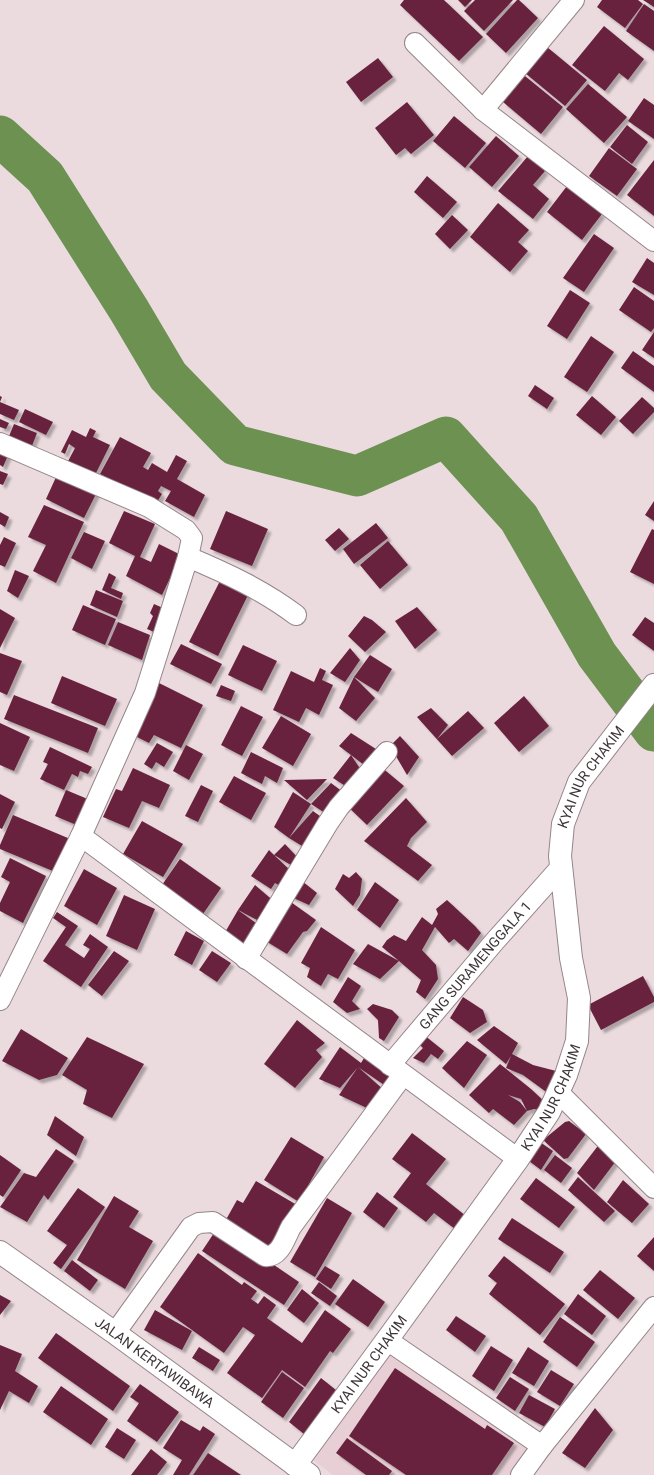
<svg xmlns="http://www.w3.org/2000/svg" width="654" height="1475" viewBox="0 0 654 1475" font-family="Roboto,sans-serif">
<defs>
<filter id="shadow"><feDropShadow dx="3.5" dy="3.5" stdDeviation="1" flood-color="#0004"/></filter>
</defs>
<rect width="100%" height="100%" fill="#ebdbdf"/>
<!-- built -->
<path fill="#e8cfd6" d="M391,1330L547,1435L515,1475H333L300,1450Z"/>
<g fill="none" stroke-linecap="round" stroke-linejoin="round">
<!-- river -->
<path stroke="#6c9151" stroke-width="41" d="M0,136L45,177L129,310L168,376L235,445L357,476L446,437L519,518L597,655L654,731"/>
</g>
<!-- building -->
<path fill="#68243e" filter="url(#shadow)" d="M404,0H444L483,37L459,61L400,5Z
M458,0H472L465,7Z
M475,0H513L484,31L464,11Z
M517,0H519L538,18L506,53L486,34Z
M602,0H638L643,4L625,28L597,7Z
M643,0H654V7Z
M644,4L654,11V51L626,31Z
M604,26L644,59L628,80L619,73L605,91L572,65Z
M547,47L587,80L565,106L525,73Z
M378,58L393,77L361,102L346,82Z
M525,76L563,107L541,134L503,102Z
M588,84L627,117L604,143L566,109Z
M644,98L654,105V139L628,121Z
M407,102L434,135L411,154L405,148L396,155L375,128Z
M454,116L486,143L465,168L433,141Z
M627,125L648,142L632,164L610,147Z
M496,136L519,156L492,187L469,167Z
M609,148L637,169L617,196L589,176Z
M528,156L545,171L533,185L549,199L533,219L498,191Z
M654,160V216L627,195Z
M427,176L457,202L443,218L414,192Z
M567,186L602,214L582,240L547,212Z
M498,203L529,230L518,242L528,251L510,272L470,237Z
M452,215L468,230L450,249L435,234Z
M594,234L614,248L584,292L563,278Z
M647,258L654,263V295L632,282Z
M634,287L654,301V328L651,332L619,310Z
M570,290L590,303L567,339L547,326Z
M654,332V358L642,350Z
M591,336L614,352L587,392L564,377Z
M633,351L654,366V392L621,368Z
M535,385L554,398L547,409L528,396Z
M0,396L2,397L0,402L19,410L14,420L0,414Z
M592,396L616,417L601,435L576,415Z
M642,397L654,408V412L633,434L619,421Z
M25,409L53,422L46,435L19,422Z
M0,419L9,423L6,429L0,427Z
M14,424L37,433L30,451L7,441Z
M90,428L96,431L93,437L110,445L93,479L66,465L75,448L69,444L65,454L61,452L72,430L86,437Z
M120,437L151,453L143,467L148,470L152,463L167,472L176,455L187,461L177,479L205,495L194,517L165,501L171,491L161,486L158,491L162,494L154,507L108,482L110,479L100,474Z
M0,449L9,453L3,467L0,465Z
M0,471L8,474L3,485L0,484Z
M57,475L98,490L84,518L46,499Z
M654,501V521L645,515Z
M44,505L84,522L56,583L33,571L46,545L28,537Z
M124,511L155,524L140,557L151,562L159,544L181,555L162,595L126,576L135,556L109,543Z
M226,511L268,529L252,566L210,549Z
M0,512L9,517L5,527L0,524Z
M376,523L388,538L354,564L343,549Z
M339,528L349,539L335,551L325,540Z
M652,529L654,530V584L630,572Z
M84,532L105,541L92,569L71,558Z
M4,537L16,543L5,567L0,565V545Z
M388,541L408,565L380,589L360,565Z
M15,570L29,576L18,598L7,591Z
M109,573L116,577L111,588L123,593L121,599L102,590Z
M222,577L250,591L218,656L189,642Z
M96,590L123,601L117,617L90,605Z
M154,604L163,608L154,632L147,629L153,616L150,613Z
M83,605L116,619L105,645L72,630Z
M417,607L437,630L415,649L395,621Z
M0,609L15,618L0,648Z
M364,616L372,620L386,632L365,652L348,636Z
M645,617L654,623V651L632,635Z
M118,622L150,635L142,660L108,645Z
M181,644L222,664L211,684L170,664Z
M243,645L277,661L262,691L228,675Z
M350,648L360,660L345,682L330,673Z
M0,653L22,661L7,695L0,692Z
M370,655L392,669L378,692L354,677Z
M320,668L326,671L322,680L333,685L319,715L306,708L299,722L273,710L291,671L314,682Z
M62,676L117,699L105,726L51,703Z
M354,677L375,698L356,721L339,708Z
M159,683L203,705L181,748L154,735L149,743L133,735Z
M221,685L235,691L231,701L216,696Z
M14,695L98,728L88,753L4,719Z
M524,696L549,726L519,752L494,723Z
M241,706L263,717L242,756L221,745Z
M431,708L448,725L437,739L468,711L484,728L452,756L417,717Z
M281,716L311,734L293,766L262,748Z
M0,723L30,737L14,771L0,765Z
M351,733L379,751L364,765L351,755L361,770L350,789L333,778L351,755L339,746Z
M400,736L419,757L407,775L390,746Z
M157,743L173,752L164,767L156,762L152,769L144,764Z
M186,745L203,754L189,780L173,771Z
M50,747L92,767L88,774L80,771L78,777L72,774L64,790L40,779L48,764L43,762Z
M251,752L283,768L277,783L265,776L262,784L241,773Z
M380,766L404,786L367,825L344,803Z
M133,768L170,785L159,808L142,801L129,828L103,817L116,789L122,791Z
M234,776L266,793L251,820L219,802Z
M327,779L307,800L284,780Z
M331,783L343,792L325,813L311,804L289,838L274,827L293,792L311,804Z
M201,785L213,791L198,822L185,816Z
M66,790L90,800L79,826L55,816Z
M0,794L15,802L2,829L0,828Z
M406,798L427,822L411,838L407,846L432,865L418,881L364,841Z
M313,811L324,819L307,849L289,838Z
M13,815L75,841L60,874L0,849V845Z
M142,821L183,844L163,877L123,854Z
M285,844L300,860L296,868L274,855L291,871L284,888L275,883L271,889L251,876L269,850L274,855Z
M10,858L46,876L23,923L0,911V903L10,882L1,877Z
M180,859L221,888L203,914L162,885Z
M84,869L117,888L97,925L64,906Z
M356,872L362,879L360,895L353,906L335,889L343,874L349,878Z
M302,881L317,893L309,905L289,896Z
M375,882L399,900L380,928L357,910Z
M255,885L276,903L261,922L238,910L260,926L249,948L224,934L238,910Z
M124,895L155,909L137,950L106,936Z
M288,900L316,920L307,931L303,932L287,954L264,940Z
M447,900L475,926L481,933L468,951L454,939L449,943L435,927L422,950L436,965L438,979L425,999L416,992L421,980L399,961L380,979L353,964L368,944L399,961L382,947L387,940L394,935L406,941L422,917L432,925L438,914L436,909Z
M57,912L78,926L65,945L84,958L90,949L83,945L90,934L108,947L81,987L43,961L66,927L53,918Z
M321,927L355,950L338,979L328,974L321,986L307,977L310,968L301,963Z
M186,931L204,941L192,965L174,955Z
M114,951L129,961L102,996L88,985Z
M212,951L231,963L217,982L199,970Z
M643,976L654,997V1002L601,1030L588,1005Z
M348,977L361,986L352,1001L360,1009L347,1013L333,1002Z
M463,997L483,1010L487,1022L470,1033L450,1018Z
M373,1004L392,1010L399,1017L384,1041L379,1038L378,1020L367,1009Z
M297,1020L325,1043L316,1050L322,1057L295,1088L264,1064Z
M494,1026L518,1043L512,1054L533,1065L560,1072L549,1094L523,1075L506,1068L511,1056L506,1064L477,1040Z
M21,1029L68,1058L57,1075L39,1080L2,1061Z
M424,1035L444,1051L438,1059L431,1054L424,1063L413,1058L423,1048L417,1042Z
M87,1037L144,1064L112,1118L83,1104L87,1090L62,1075Z
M467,1041L487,1055L464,1088L442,1068Z
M340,1047L361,1063L367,1053L395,1076L387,1087L358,1067L359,1066L340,1088L319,1079Z
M500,1064L531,1089L545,1102L540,1110L534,1109L527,1111L521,1099L508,1095L520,1102L527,1111L514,1125L493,1109L489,1113L469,1095Z
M358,1067L384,1090L369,1109L339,1095Z
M55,1116L84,1137L76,1156L47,1135Z
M569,1121L586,1134L568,1158L564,1159L543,1140L565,1122Z
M412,1133L446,1159L426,1184L466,1216L455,1229L434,1213L426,1222L393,1197L411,1173L392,1159Z
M291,1137L324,1157L299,1202L264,1180Z
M537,1140L553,1151L541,1170L525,1158Z
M597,1147H600L616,1161L594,1190L577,1173Z
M56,1149L74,1161L48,1200L44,1195L27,1222L0,1207L24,1173L36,1177Z
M0,1155L21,1170L3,1197L0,1195Z
M555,1155L572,1168L561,1183L544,1170Z
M578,1177L615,1211L604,1222L568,1190Z
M536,1178L575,1207L559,1228L520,1199Z
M623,1180L649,1204L632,1223L607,1202Z
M256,1181L297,1205L269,1252L223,1225L237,1200L243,1203Z
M78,1188L105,1207L61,1269L53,1263L67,1245L47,1231Z
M377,1192L398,1208L384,1228L363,1212Z
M114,1196L139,1211L129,1227L153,1241L125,1289L77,1260Z
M327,1198L352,1213L315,1277L290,1262Z
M512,1218L564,1252L550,1273L498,1239Z
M218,1227L299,1282L284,1305L202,1251Z
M654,1237V1271L637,1256Z
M198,1253L242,1285L244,1282L257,1291L251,1299L258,1304L264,1296L276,1305L267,1318L302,1343L325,1310L351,1329L333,1353L330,1351L305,1387L282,1370L262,1398L227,1373L255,1335L243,1327L224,1353L160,1307Z
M504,1256L565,1304L540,1335L489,1294L497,1283L488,1276Z
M72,1260L98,1280L90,1291L64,1271Z
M325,1266L340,1275L331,1289L316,1279Z
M600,1270L635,1298L618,1319L583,1290Z
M353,1279L385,1302L368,1327L335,1304Z
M319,1282L337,1296L330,1306L311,1293Z
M302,1289L319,1303L304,1323L287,1310Z
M578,1294L606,1316L592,1335L564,1314Z
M0,1295L11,1301L0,1315Z
M155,1310L192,1331L182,1350L144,1330Z
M456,1316L486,1336L475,1352L446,1330Z
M560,1317L595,1342L577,1367L543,1342Z
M56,1333L130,1386L113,1411L38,1358Z
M0,1345L22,1354L15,1371L38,1386L29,1403L9,1391L0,1410Z
M491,1346L513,1360L494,1391L472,1376Z
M199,1347L220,1360L213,1371L192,1358Z
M528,1347L549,1361L534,1386L512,1373Z
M395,1368L485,1429L487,1425L514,1443L492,1475H406L349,1436Z
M551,1370L574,1384L560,1406L537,1392Z
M282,1372L304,1388L283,1418L261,1402Z
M510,1377L529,1389L515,1411L496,1398Z
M321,1378L336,1390L304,1434L289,1422Z
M140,1384L179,1412L157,1442L127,1421L139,1403L130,1397Z
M61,1386L108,1419L91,1445L43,1412Z
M529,1395L555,1409L545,1427L519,1413Z
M595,1408L613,1430L585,1468L562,1453Z
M181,1420L200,1431L203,1426L215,1434L189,1475H173L182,1460L163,1448Z
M117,1428L136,1440L124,1459L105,1447Z
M347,1438L392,1471L389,1475H366L336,1453Z
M151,1449L167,1462L157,1475H131Z
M208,1453L241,1475H193Z"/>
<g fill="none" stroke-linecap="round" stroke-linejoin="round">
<defs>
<g id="minor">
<path d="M415,43L483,110L654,241"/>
<path d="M483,110L574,0"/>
<path d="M0,443L149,507L186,530L192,538L188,557L145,693L81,836L0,1000"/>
<path d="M188,557C226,573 263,590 296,615"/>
<path d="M81,836L518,1159"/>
<path d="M246,959L328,823L339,807L387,752"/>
<path id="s1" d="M390,1065L495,941L561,867"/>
<path d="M558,1092L654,1188"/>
<path d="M115,1333L191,1227L199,1223L213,1222L265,1256C280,1258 285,1238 291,1227L403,1075"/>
<path d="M387,1340L542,1446"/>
<path d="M521,1475L542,1446L654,1307"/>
</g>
<g id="tertiary">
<path id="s2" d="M0,1252L115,1333L309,1475"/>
<path id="s3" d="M295,1465L392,1333L518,1159L549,1112L566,1075L577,1041L579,998L571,958L560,856L563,824L579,782L654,685"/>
</g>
</defs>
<!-- minor casing -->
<use href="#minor" stroke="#948589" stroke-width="22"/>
<!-- tertiary casing -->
<use href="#tertiary" stroke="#948589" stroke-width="24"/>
<!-- minor -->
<use href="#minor" stroke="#fff" stroke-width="20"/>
<!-- tertiary -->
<use href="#tertiary" stroke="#fff" stroke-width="22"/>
</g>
<g text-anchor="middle" stroke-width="4" stroke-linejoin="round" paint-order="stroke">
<!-- street labels -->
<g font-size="14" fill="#3d3638" stroke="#ebdbdf">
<text dy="5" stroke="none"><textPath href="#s3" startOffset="785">KYAI NUR CHAKIM</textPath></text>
<text dy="5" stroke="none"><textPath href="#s1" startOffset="131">GANG SURAMENGGALA 1</textPath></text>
<text dy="5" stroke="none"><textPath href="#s3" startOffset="449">KYAI NUR CHAKIM</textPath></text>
<text dy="5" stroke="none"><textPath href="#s2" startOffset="190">JALAN KERTAWIBAWA</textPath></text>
<text dy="5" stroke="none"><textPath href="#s3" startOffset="125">KYAI NUR CHAKIM</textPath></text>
</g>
</g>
</svg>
